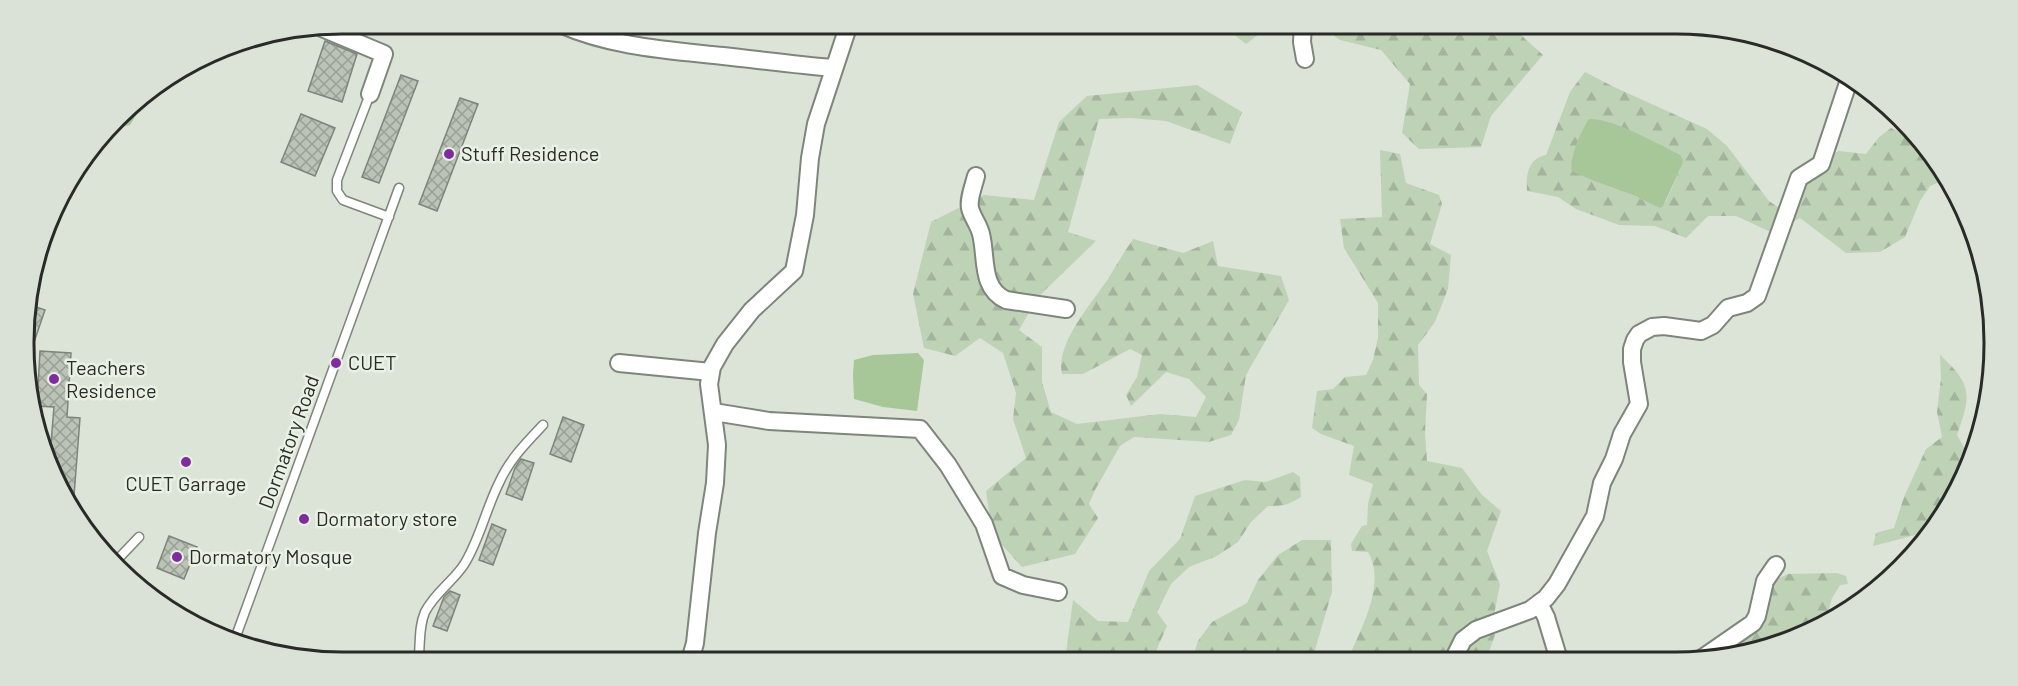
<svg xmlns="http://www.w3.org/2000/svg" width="2018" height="686" viewBox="0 0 2018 686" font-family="Barlow,sans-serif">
<defs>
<pattern id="forest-firs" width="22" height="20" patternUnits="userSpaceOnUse" patternTransform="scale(1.5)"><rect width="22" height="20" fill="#bed2b5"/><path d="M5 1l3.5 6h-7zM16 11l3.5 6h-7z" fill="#a3b49c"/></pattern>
<pattern id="building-cross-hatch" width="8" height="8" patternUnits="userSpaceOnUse" patternTransform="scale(1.5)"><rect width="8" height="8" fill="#bbc3b7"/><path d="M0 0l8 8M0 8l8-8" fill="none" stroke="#989f95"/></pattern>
</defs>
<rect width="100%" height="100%" fill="#dce4d8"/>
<!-- forest -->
<path fill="url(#forest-firs)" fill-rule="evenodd" d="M1225,24H1272L1246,44L1223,26Z
M1317,24H1493L1521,35L1543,55L1491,116L1481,147L1419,149L1402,133L1410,84L1381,50L1340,40Z
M1585,72L1614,87L1707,129L1727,146L1769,201L1783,211L1810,165L1839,151L1866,154L1879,137L1891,128L1910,136L1947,179L1930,186L1920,201L1905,237L1880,252L1846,253L1800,218L1773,233L1736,216H1708L1686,238L1655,226L1619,225L1576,209L1558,197L1527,191C1526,174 1528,159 1546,155L1570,92ZM1589,119L1605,122L1657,143L1682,165L1666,201L1660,208L1628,193L1572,157Z
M1197,85L1242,112L1230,144L1166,121L1131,118L1099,119L1068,232L1096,241L1038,297L1019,330L1042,347V382L1051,412L1077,424L1160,414L1196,417L1206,397L1189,379L1166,372L1131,406L1126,395L1137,377L1142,355L1130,349L1083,374H1062C1055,344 1092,303 1108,279C1116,266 1124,252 1133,239L1183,253L1213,241L1218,266L1281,276L1289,300L1246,375L1239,420L1231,435L1209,442L1134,437L1120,446L1095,490L1089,504L1098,518L1075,554L1022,567L992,534L986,491L1026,458L1013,419L1016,393L1003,353L980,338L955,356L924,348L913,294L931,222L984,195L1034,200L1059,122L1087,96Z
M1380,150L1400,154L1406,183L1439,195L1442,204L1430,244L1451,255L1448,289L1435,322L1418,345L1419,385L1427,394L1425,433L1427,461L1462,468L1482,495L1501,511L1487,551L1500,584L1494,615L1495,635L1486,660H1348C1360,630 1387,584 1368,552L1352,551L1351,544L1362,526L1367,525L1368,504L1373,484L1349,475L1354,446L1321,434L1312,428L1317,391L1333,389L1345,377L1366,375L1373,360L1378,337V303L1344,248L1340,219L1382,217Z
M1940,355C1973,385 1971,395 1957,435L1970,458L1951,503L1927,532L1873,546L1876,533L1894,528L1904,497L1926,449L1942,437L1937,412L1941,378Z
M1293,472L1300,477L1301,497C1290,504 1282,507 1268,506L1251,522L1238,542L1217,556L1189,567L1171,584L1157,612L1167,626L1152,660L1065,661L1073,600L1098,621L1128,622L1149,571L1180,539L1195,496L1245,480L1266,482Z
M1302,540H1331L1332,592L1312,660H1192L1198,641L1212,622L1247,603L1258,580L1278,555Z
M1837,573L1846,576L1848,584L1840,585L1832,598L1825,623L1816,629L1716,659H1708L1747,629L1763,585L1788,574Z"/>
<!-- water -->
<path fill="#a8c798" d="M138,100V112L130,125L113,129L132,103Z
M1589,119C1612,118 1659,144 1680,155L1683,160L1682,165L1663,206L1660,208C1648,203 1637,196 1625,192C1607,185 1589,180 1572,171C1568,160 1582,129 1589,119Z
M918,353L924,360L917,411L883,407L854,399L853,375L854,360L873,355Z"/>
<!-- building -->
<path fill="url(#building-cross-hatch)" stroke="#7d847a" stroke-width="1.5" d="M325,41L357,54L342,102L308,91Z
M401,75L418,81L379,183L362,177Z
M460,98L478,104L437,211L419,204Z
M301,114L335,128L315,176L281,162Z
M27,304L45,310L30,354Z
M40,351L71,353L67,417L80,418L73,509L54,467V455H50L54,407L37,406Z
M563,417L584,425L571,462L550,454Z
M521,459L534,463L522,500L506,494L515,468Z
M492,524L506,530L493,565L479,560Z
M169,536L197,547L184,579L157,568Z
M450,591L460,595L447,631L433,626L444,597Z"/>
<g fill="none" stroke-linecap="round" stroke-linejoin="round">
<defs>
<path id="service" d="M370,94L337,180V191L343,200L389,217
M117,560L139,537
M235,639L399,188
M418,662C421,645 418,628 425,612C435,592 455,580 465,563C480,538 486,509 499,483C509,460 526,443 543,425"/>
<path id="minor" d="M560,24C612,47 667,50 723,56C760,60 797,65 834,68
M1303,24L1302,42L1305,59
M322,28L384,54L370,94
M976,176C974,185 968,199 970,208C972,217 979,225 981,234C987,257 980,288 1006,300L1066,309
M619,363L711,372
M714,412L769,421L920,429L948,465L984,524L1002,576L1023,585L1058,592
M1539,603L1546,617L1559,660
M1701,659L1753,623L1757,616L1765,581L1776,565
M1453,660L1463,640L1476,630L1530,610L1546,598L1557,584L1595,516L1602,483L1614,459L1622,434L1639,404L1632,362V349L1635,340L1639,334L1652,327L1664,326L1701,331L1713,325L1728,308L1747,303L1757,296L1799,178L1821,164L1849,80
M690,661L695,643L707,533L715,483L717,445L709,384L712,367L725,344L752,310L794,271L805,215L810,158L816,124L849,24"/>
</defs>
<!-- service casing -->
<use href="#service" stroke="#7e857b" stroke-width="11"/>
<!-- minor casing -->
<use href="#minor" stroke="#7e857b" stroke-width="20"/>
<!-- service -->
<use href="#service" stroke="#fff" stroke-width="8"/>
<!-- minor -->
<use href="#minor" stroke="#fff" stroke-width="16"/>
</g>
<!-- markers -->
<g fill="#7f2d9d" stroke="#e9f1e5" stroke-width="2">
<circle cx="449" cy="154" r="6"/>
<circle cx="336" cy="363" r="6"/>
<circle cx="54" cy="379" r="6"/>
<circle cx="186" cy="462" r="6"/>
<circle cx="304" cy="519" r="6"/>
<circle cx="177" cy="557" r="6"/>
</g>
<g text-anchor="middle" stroke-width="5" stroke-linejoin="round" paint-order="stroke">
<!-- poi labels -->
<g font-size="20" fill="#282b27" stroke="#e9f1e5" text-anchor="start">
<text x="461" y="161">Stuff Residence</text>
<text x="348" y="370">CUET</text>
<text x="66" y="375">Teachers<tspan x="66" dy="23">Residence</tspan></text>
<text x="186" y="491" text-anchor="middle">CUET Garrage</text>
<text x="316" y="526">Dormatory store</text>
<text x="189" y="564">Dormatory Mosque</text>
</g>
<!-- street labels -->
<g font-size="20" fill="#282b27" stroke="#e9f1e5">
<text transform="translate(289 442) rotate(-70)" y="7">Dormatory Road</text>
</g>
</g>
<!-- crop -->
<path d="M0 0H2018V686H0ZM342 34H1676A308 308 0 0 1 1984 342V344A308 308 0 0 1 1676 652H342A308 308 0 0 1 34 344V342A308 308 0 0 1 342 34Z" fill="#dae1d6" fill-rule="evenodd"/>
<path fill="none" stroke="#282b27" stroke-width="3" d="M342 34H1676A308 308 0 0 1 1984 342V344A308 308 0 0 1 1676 652H342A308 308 0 0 1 34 344V342A308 308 0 0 1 342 34Z"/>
</svg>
